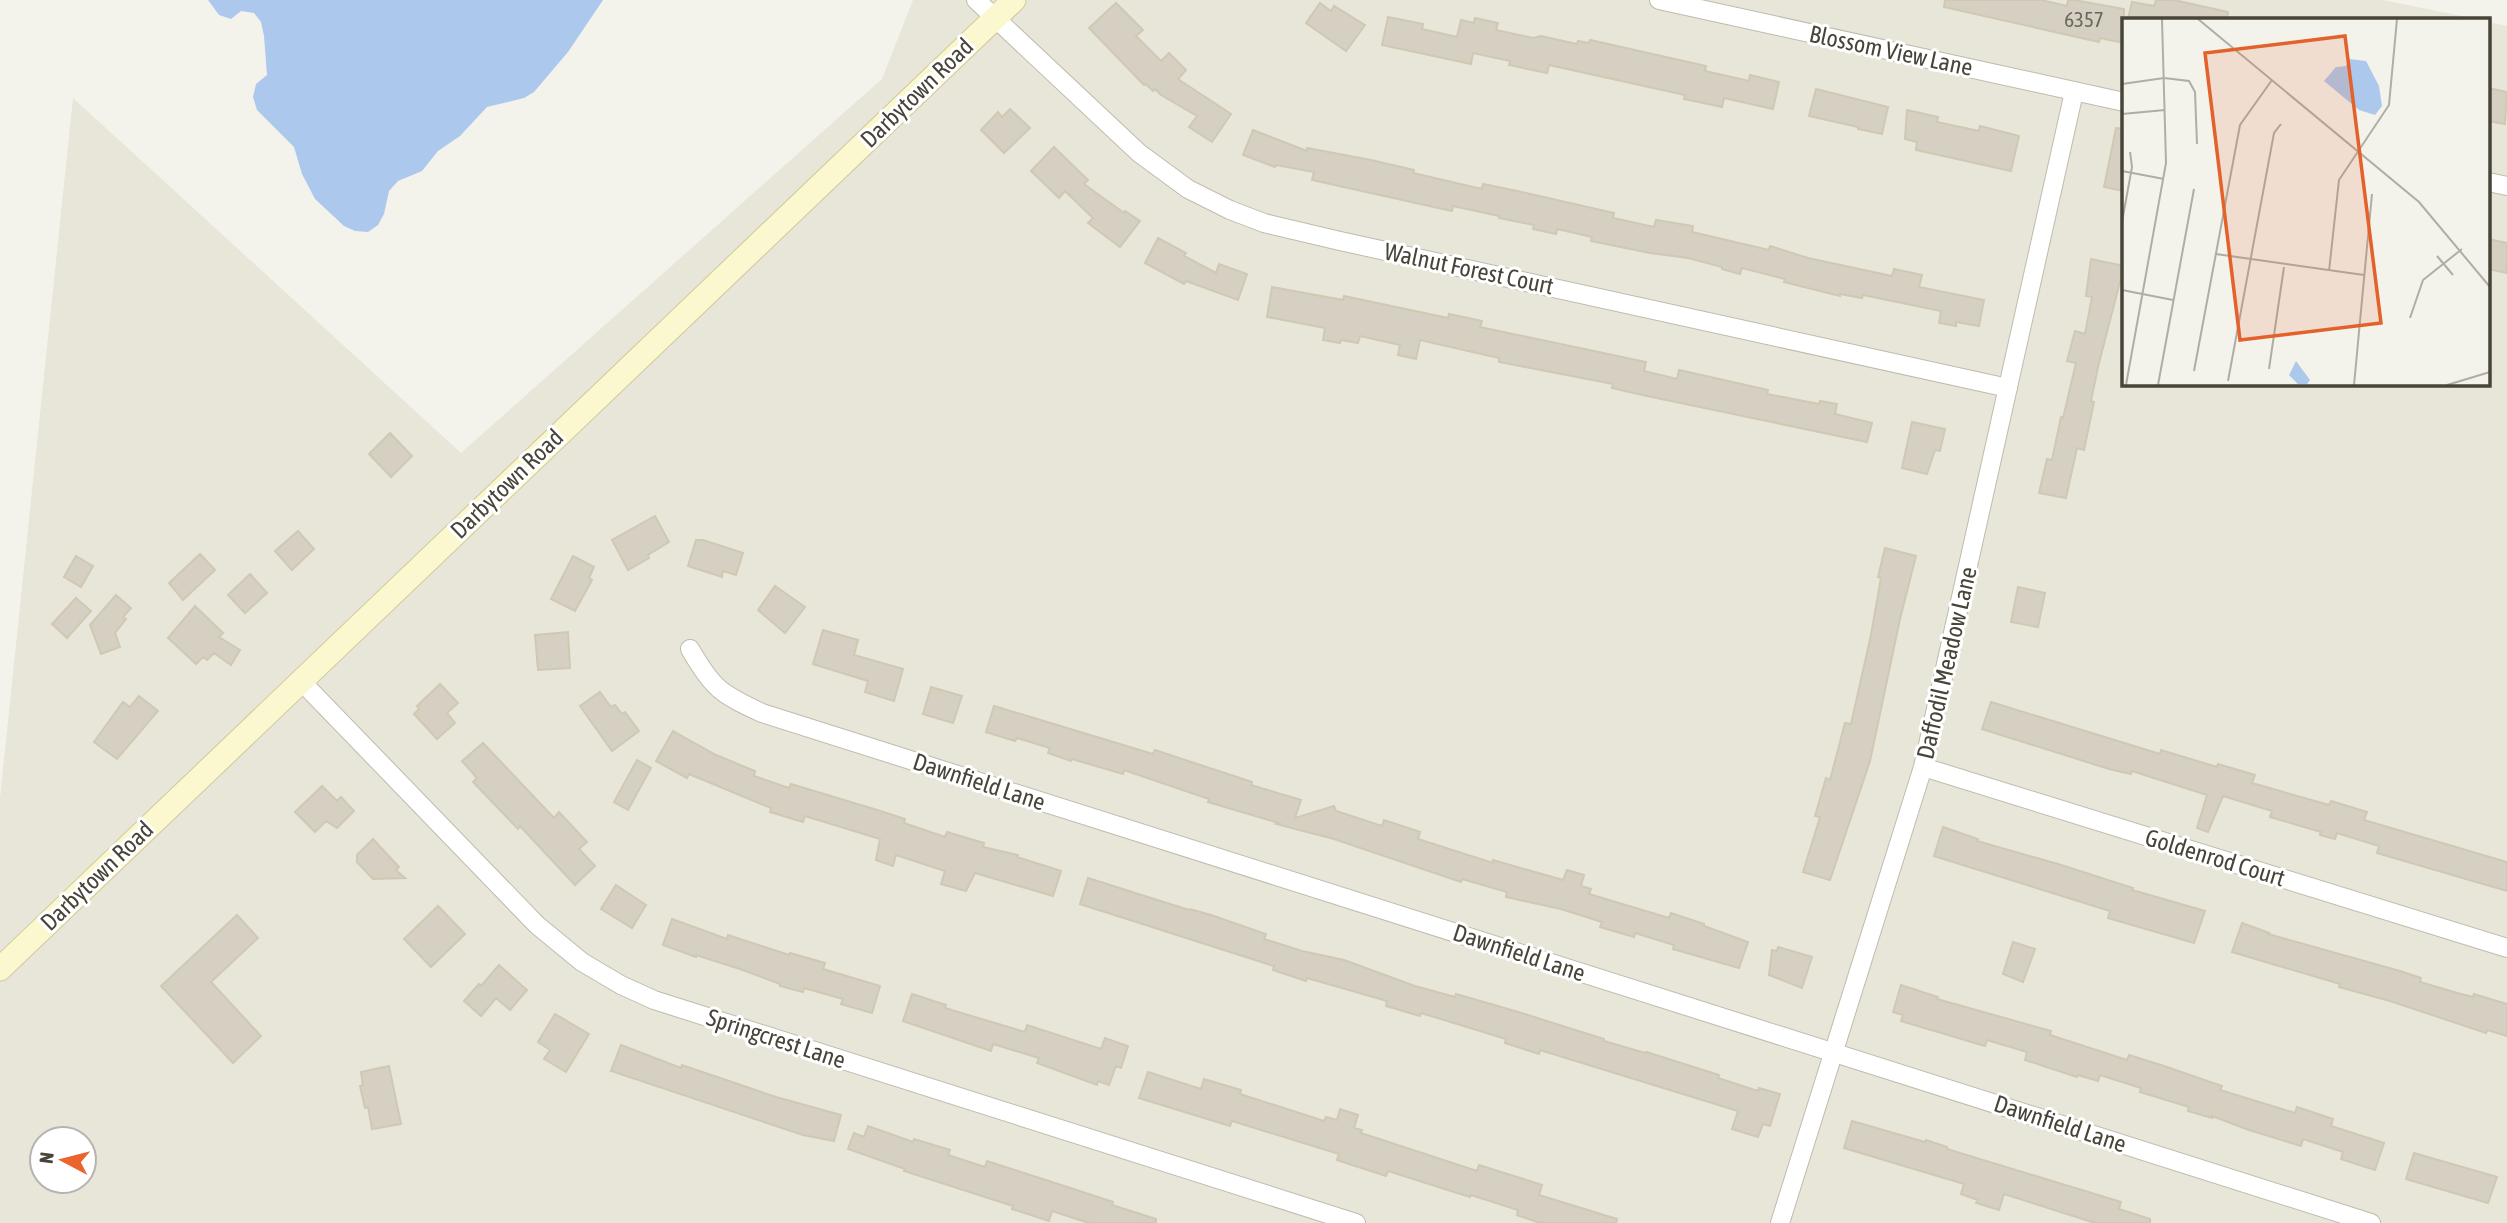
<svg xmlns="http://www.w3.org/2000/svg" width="2507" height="1223" viewBox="0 0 2507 1223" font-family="'Asap Condensed',sans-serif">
<rect width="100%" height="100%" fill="#f4f3eb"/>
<!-- residential -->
<path fill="#e8e5d9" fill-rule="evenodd" d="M913,0H2383L2476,19H2124V383H2488V22L2507,26V1223H0V798L73,98L461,453L882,79ZM42,1139H84V1181H42Z"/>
<!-- water -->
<path fill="#acc8ec" d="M208,0H603L568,52L534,92L524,98L487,107L460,136L438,151L422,171L398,181L389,191L384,214L378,225L368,232L355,231L344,226L315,199L302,174L294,147L257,110L253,97L256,84L267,75L264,36L261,22L254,13L241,11L231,19L219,15Z"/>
<!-- building -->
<path fill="#d5d0c1" stroke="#cfc9b4" stroke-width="2" d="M1945,0H2041L2067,6L2068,0H2074L2124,9V43L2100,38L2099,42L1944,7Z
M2156,0H2174L2228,12L2227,19H2128L2132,2L2154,6Z
M1116,3L1143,30L1136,36L1161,61L1169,53L1186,70L1178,79L1231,114L1212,142L1189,127L1197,116L1161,95L1155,89L1153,91L1146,84L1144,85L1089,28Z
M1320,3L1331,11L1334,6L1365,25L1346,51L1306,23Z
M1388,17L1423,24L1422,29L1457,37L1461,20L1474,23L1475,18L1498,23L1496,30L1533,38L1541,36L1577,44L1578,41L1589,43L1590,40L1706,66L1705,71L1749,81L1750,75L1779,82L1773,109L1724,98L1722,107L1684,99L1685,95L1549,65L1547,73L1509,65L1510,61L1473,53L1471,64L1382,45Z
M2488,88L2507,92L2505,124L2488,121Z
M1816,89L1888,107L1882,134L1858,129V127L1809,116Z
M1010,109L1030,128L1004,153L981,130L998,112L1002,117Z
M1907,110L1938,117L1937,122L1979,131L1980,126L2019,136L2011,171L1916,150L1917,142L1905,139Z
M2116,128L2124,129V191L2104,187Z
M1253,130L1307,151V148L1371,160L1414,170L1413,173L1482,189L1483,184L1517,191L1614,213L1613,218L1654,227L1656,220L1693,226L1692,232L1769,250L1770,246L1808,258L1892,276L1894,269L1922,275L1919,287L1984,300L1979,326L1956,322V326L1939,323L1941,311L1863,295L1862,298L1840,294V296L1784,282L1785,279L1742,268L1740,274L1722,269V267L1688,258L1650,253L1591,241L1592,237L1557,229L1556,234L1533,229L1534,225L1499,218V216L1453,206L1452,211L1312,180L1314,172L1276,165L1275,167L1243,155Z
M1054,147L1088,180L1084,184L1124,213L1125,211L1140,221L1120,247L1088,223L1093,218L1065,191L1059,198L1031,171Z
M1158,238L1186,253L1184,256L1216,273L1219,264L1247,274L1238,300L1186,281L1184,284L1145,263Z
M2488,239L2507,243V273L2488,269Z
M2091,259L2124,266L2098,367L2091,401L2094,402L2084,450L2077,448L2066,498L2039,493L2047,459L2052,460L2061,417L2063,418L2076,363L2067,361L2075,331L2085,334L2092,297L2086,296Z
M1272,287L1343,300L1344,296L1448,318L1449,314L1482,321L1480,327L1646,362L1644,371L1677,379L1679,370L1768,390L1767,394L1819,404L1820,401L1837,404L1835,414L1872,423L1867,442L1647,396L1612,388L1613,384L1499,362V358L1420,340L1416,359L1398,355L1400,345L1360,336L1358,343L1341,340L1340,343L1323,340L1325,328L1267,317Z
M1912,422L1945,429L1940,451L1935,450L1927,474L1902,468Z
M390,433L412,456L391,477L369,454Z
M655,516L669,542L648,555L649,558L628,570L612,540Z
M298,531L314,549L292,570L275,551Z
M696,540H703L743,553L736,575L723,571L722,577L688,566Z
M1885,548L1916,556L1900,619L1870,761L1830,880L1803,872L1820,817L1815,816L1826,778L1830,780L1845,723L1851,724L1871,635L1881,578L1878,577Z
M200,554L215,570L183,600L169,583Z
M76,556L93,566L81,587L64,577Z
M573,556L594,567L589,578L592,580L575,611L551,599Z
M250,574L267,593L245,613L228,595Z
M775,586L805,607L785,633L758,610Z
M2018,587L2045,593L2038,627L2011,622Z
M116,595L131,608L123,617L126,619L115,633L120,647L101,654L90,625Z
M76,598L91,611L67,638L52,624Z
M195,606L223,633L219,637L240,650L231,665L214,653L207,660L203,657L196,664L168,638Z
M823,630L858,640L854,655L903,669L894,701L865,692L868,681L813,664Z
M568,632L570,668L538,670L535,635Z
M440,684L458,703L447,713L455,723L437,739L414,714L419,709L417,706Z
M931,687L962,696L953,723L923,714Z
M600,692L611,707L615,705L622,714L625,712L639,731L612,751L580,706Z
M139,696L158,711L117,759L94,742L123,702L130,707Z
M1991,702L2160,754L2161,750L2217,767L2218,764L2255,775L2252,783L2329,805L2331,801L2367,812L2364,820L2507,862V891L2377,853L2379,846L2337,833L2335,839L2320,835L2321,832L2270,817L2272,811L2223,796L2208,832L2197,828L2207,795L2132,771L2131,774L2109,769L1982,729Z
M994,706L1153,754L1155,750L1252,782L1251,785L1301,800L1295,818L1334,806L1336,811L1382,826L1384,820L1420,832L1418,839L1493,863V860L1563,880L1567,870L1584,875L1581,886L1591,889L1589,894L1669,918L1671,913L1704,924V926L1748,942L1739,968L1673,949L1674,945L1635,933L1634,937L1600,927L1602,922L1561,909L1506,897L1507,892L1462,879L1461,882L1334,839L1276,824L1279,823L1208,802L1209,799L1124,770L1123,774L1072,759L1071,761L1048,753L1050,748L1017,738L1015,741L986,732Z
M673,731L716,755L755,771L754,776L789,788L791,784L874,809L905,819L904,823L945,837L947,832L984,843L983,847L1018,855L1017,857L1061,871L1053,896L975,873L966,891L941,884L945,871L896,855L893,866L876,860L880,839L805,816L803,822L770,812L771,808L689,774L687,778L656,761Z
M483,743L554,818L559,812L587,842L579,849L595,866L575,885L520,826L518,829L473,782L477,778L462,761Z
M637,760L651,768L628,810L614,802Z
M322,786L337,801L341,797L354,811L337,828L326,821L315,832L295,812Z
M1943,827L1978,839L1977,841L2058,864L2133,888L2132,890L2205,911L2194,943L2108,918L2110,911L1934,856Z
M373,839L399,867L396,870L405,878L373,879L357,862V855Z
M1088,878L1189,910L1190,909L1211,915L1266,934L1264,939L1302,951L1344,960L1415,986L1455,997L1456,994L1515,1011L1604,1039V1041L1645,1053L1646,1052L1719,1075L1718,1078L1758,1091L1759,1088L1780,1094L1770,1126L1763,1124L1758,1137L1732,1129L1738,1111L1540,1050L1539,1054L1505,1043L1506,1039L1421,1013L1420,1016L1386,1006L1387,1001L1307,978L1306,981L1273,970L1274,966L1080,904Z
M616,885L646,905L632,928L601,909Z
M438,906L465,934L431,967L404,939Z
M237,915L258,938L211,982L261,1036L233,1063L161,986Z
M672,919L727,939L728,935L789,955L790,953L825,963L823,969L880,986L872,1013L841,1004L843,999L804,988L803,992L780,986V984L740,969L696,955V957L663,945Z
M2242,923L2269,933L2268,934L2400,971L2421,978L2420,982L2461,994L2473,997L2474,994L2507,1004V1036L2487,1030L2486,1033L2390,1001L2339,987L2340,984L2232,952Z
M2013,942L2035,949L2023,982L2003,974Z
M1778,947L1812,957L1802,988L1769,975L1772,950L1777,951Z
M499,965L527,990L510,1010L496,998L481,1016L464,1001L479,984L481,986Z
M1901,985L1938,997L1937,999L2051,1031L2050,1035L2127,1060L2129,1055L2164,1066L2222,1086L2220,1090L2295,1113L2297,1107L2333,1119L2331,1126L2384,1143L2375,1170L2341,1159L2343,1152L2303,1139L2301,1146L2249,1130L2212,1116V1118L2188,1111L2189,1107L2140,1092L2141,1088L2100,1075L2098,1081L2078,1075L2077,1077L2025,1060L2027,1052L1987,1040L1985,1046L1901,1021L1903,1015L1893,1012Z
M912,994L946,1005L945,1008L1025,1032L1027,1025L1101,1049L1105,1038L1128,1046L1121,1068L1116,1066L1109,1085L1098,1081L1097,1085L1037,1063L1039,1058L993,1044L991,1051L903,1021Z
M555,1014L589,1034L566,1072L544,1059L550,1050L538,1042Z
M621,1045L681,1068L682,1065L776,1097L841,1115L834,1141L803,1135L611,1071Z
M389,1066L401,1124L372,1129L368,1107L365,1108L360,1086L363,1085L361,1072Z
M1148,1072L1201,1089L1204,1079L1241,1090L1240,1094L1324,1121L1326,1117L1337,1120L1340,1109L1358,1115L1354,1128L1362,1130L1361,1133L1477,1171L1479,1165L1542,1185L1539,1195L1617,1219L1616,1223H1540L1517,1215L1518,1210L1471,1195L1470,1197L1388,1171L1386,1176L1337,1160L1339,1154L1232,1121L1230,1126L1139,1098Z
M1852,1121L1925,1142L1926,1140L1947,1147V1149L2121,1202L2119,1209L2150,1219V1223H2095L2004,1194L1999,1210L1976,1203L1978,1200L1961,1194L1964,1184L1844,1148Z
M868,1126L913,1142L914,1139L950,1150L948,1155L985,1167L987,1161L1061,1185L1113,1202L1112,1205L1156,1219V1223H1089L1052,1211L1049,1221L1012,1209L1013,1206L904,1171L905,1169L848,1149L854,1133L864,1137Z
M2414,1153L2497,1177L2488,1203L2406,1179Z"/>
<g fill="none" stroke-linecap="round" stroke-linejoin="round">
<defs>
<path id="street" d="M976,0L1139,153L1188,189L1230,210L1264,223L1340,241L2008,388
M1659,0L2124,102
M2488,182L2507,186
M690,649C713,689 721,694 762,713L2371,1223
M301,681L537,925L582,962L621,985L654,1000L1356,1223
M1923,767L2507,948
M1780,1223L1923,767L2074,92"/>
<path id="secondary" d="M0,969L1014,0"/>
</defs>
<!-- street casing -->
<use href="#street" stroke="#bfbcad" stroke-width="20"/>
<!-- secondary casing -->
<use href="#secondary" stroke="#d0ca9d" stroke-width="25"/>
<!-- street -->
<use href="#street" stroke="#fff" stroke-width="18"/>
<!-- secondary -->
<use href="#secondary" stroke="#fbf7ce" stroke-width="23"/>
</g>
<g text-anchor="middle" stroke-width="6" stroke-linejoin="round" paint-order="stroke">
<!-- number labels -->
<g font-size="21" fill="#6b675b">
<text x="2084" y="27">6357</text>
</g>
<!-- street labels -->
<g font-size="24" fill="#484439" stroke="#fff">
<text transform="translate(1891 51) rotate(12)" y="8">Blossom View Lane</text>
<text transform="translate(917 93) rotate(-44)" y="8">Darbytown Road</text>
<text transform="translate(1469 269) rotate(12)" y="8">Walnut Forest Court</text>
<text transform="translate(507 484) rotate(-44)" y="8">Darbytown Road</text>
<text transform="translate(1947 663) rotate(-77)" y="8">Daffodil Meadow Lane</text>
<text transform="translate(979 782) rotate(18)" y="8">Dawnfield Lane</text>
<text transform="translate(2215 858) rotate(17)" y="8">Goldenrod Court</text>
<text transform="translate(97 876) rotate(-44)" y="8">Darbytown Road</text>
<text transform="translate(1519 953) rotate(18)" y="8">Dawnfield Lane</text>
<text transform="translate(776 1039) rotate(18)" y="8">Springcrest Lane</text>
<text transform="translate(2060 1124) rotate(18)" y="8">Dawnfield Lane</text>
</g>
</g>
<!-- overview -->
<g transform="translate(2122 18)">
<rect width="368" height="368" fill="#f4f3eb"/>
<path d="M227,41L244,43L257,68L260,88L253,97L237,92L202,63L214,49L224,48ZM174,343L188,362L185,366H176L167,357Z" fill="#acc8ec"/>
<path fill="none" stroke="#afada4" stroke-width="2" d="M76,1L297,184L368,269M0,66L42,60L67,63L73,74L75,126M0,96L43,92M0,153L42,161M0,204L10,149L8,134M94,236L242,257M315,238L331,257M207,253L217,162L267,87L275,1M0,272L51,282M288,300L301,262L340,231M147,351L162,249M72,353L118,107L150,62M106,363L152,115L159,106M4,367L44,145L40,1M36,367L72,171M232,367L250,176M325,367L368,354"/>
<path fill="#e3622c" fill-opacity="0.15" stroke="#e3622c" stroke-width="3.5" d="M223,18L259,305L118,322L83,35Z"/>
<rect width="368" height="368" fill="none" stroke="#484439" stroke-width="3.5"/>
</g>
<!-- north arrow -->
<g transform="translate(63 1160) rotate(277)"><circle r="33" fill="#ffffff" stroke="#b6b4b0" stroke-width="2"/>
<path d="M0-5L12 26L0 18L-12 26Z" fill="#eb642b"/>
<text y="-10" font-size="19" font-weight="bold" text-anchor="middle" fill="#484439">N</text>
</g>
</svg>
